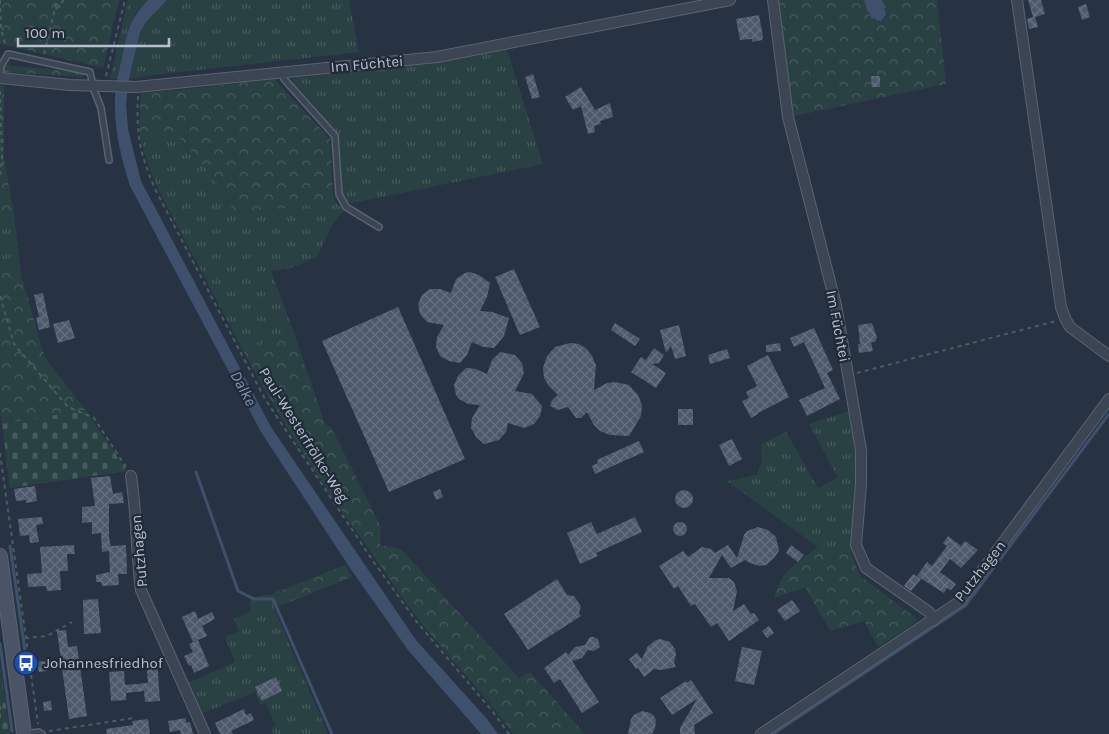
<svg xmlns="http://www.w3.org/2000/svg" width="1109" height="734" viewBox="0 0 1109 734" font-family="Karla,sans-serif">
<defs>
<pattern id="grass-tufts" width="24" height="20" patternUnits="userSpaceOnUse" patternTransform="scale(1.25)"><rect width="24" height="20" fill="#2a4144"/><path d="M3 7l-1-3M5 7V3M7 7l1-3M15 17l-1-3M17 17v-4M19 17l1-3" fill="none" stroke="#475b5e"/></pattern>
<pattern id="forest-crowns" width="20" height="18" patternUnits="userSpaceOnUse" patternTransform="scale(1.25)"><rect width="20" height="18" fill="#2a4144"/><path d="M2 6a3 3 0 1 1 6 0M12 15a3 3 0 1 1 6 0" fill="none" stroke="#475b5e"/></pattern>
<pattern id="cemetery-stones" width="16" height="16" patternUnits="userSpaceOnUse" patternTransform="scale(1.25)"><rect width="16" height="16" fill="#2a4144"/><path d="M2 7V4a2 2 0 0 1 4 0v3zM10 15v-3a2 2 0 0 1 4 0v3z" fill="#475b5e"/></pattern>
<pattern id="building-cross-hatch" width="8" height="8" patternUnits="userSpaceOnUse" patternTransform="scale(1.25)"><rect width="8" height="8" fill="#4e5a6c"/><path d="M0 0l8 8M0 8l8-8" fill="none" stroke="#657080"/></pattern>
</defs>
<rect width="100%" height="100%" fill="#273343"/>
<!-- grass -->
<path fill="url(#grass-tufts)" d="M128,0H148L136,13L129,28L118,79H110Z
M167,0H349L359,52L144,76L129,79L140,32L147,21Z
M507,50L543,164L348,204L343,193L339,135L294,83L292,78L437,63Z
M176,134L212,175L235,213L336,203L344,210L333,224L317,257L291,268L271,271L294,333L243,350L158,189L147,162L140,137Z
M0,220H15L20,266L0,267Z
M849,411L858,451L857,484L851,553L818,547L727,481L757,475L762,460L761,444L786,432L818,488L838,478L809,424Z
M269,595L274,608L328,734H274L271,728L276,726L266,703L260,704L255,692L201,714L188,683L235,662L225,637L239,631L234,619L251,611L250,598Z"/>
<!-- forest -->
<path fill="url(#forest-crowns)" d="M0,0H119L103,68L0,44Z
M777,0H937L946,84L794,116Z
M5,65L83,72L84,77L4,72Z
M274,79L330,139L333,194L336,203L235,213L212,175L176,134L140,137L139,125L141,92L178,90Z
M0,85H4V158L15,220H0Z
M20,266L22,278L45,358L86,410L2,424L0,410V267Z
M294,333L325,424L331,427L381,527L380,545L401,549L519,678L530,672L585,734H513C485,694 450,659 419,620C402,598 387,575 371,552C324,487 280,421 243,350Z
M818,547L851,553L860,576L917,619L915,623L878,647L864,621L830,631L805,587L774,598C781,570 797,564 818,547Z
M345,565L352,577L274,608L269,595Z"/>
<!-- cemetery -->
<path fill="url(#cemetery-stones)" d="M86,410L127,471L10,488L2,424Z
M0,665L10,734H0Z"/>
<!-- water -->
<path fill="#3e506c" d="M148,0H167L147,21L140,32L129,79L126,104L128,129L141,181L271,427L416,640L487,719L498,734H481L408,650L352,571L261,432L130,186C122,160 115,134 115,107C114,89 119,71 123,54C128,29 130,19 148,0Z
M864,0H882L886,14L881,21L876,20L867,10Z"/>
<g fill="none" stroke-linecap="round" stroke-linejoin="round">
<!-- stream -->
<path stroke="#3e506c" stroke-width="3" d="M196,472L238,591L254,599H273L332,734
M10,546L25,651
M0,644L12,731
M773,734L965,606L1109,414"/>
</g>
<!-- building -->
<path fill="url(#building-cross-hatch)" d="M1028,0H1041L1045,14L1035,17L1038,27L1029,29L1027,19L1033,17Z
M1086,4L1090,17L1082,20L1078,7Z
M759,15L763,37L762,40L752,42V39L740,40L736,19Z
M533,74L540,97L532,99L525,77Z
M871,76H880V87H872Z
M581,87L595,110L610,103L613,117L600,121L601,124L594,126L595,132L588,134L581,106L573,110L565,97Z
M514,269L540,327L520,335L495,277Z
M470,272L479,275L490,283L487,297L480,311L492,312L509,318L504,336L494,348L483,347L472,342L467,355L460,363L449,361L440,356L436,347L437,337L444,325L427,322L420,314L418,304L422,295L430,289H440L451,293L456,279L465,273Z
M43,293L50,327L39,330L36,318L39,317L34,295Z
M398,307L465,459L389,492L322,341Z
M69,320L75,338L58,343L53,324Z
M615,323L640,339L635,346L611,330Z
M872,323L877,338L875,342H871L873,351L859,353L858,344H860L858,325Z
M679,325L686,356L675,359L671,346L666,353L660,330Z
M814,328L833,370L827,373L840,399L807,416L799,400L825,388L804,342L794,347L790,338Z
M570,343L579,344L587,349L592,356L596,365L594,390L607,383L615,382L629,385L638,395L642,405L641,416L629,436L610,435L600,431L594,425L587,412L581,418H576L568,407L558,410L550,406L552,400L558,395L548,385L544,378L543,368L547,356L555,347Z
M780,343L781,351L766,352V345Z
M654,348L664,355L659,363L652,364L666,373L656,388L631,372L641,357L646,360Z
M727,349L730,358L710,364L708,355Z
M500,352L515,355L522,363L524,373L515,391L532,394L542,406L540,416L534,424L524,428L508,423L506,432L499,440L484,444L476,437L471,428L472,418L480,405L468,404L459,399L456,395L454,385L458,376L466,368L476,369L487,374L492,360Z
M768,355L789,397L758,413V414L751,418L742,401L749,398L746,392L757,386L747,366Z
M678,409H693V425H678Z
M732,439L742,459L729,466L719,445Z
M639,441L644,452L595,474L592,466L598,463L597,460Z
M110,476L113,494L122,492L124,503L109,504V538L111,546L126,545L127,574H118L119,585L102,586L101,582H96V575L110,572L109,551L102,552L101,533L92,534V522L82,523V507L95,506L91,478Z
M35,486L37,501L26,503V500L16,501L14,489Z
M440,489L443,497L436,500L433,492Z
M675 499a9 9 0 1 1 18 0a9 9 0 1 1-18 0Z
M42,517L43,524L36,525L39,542L30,543L29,535L20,536L18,519Z
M635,517L642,532L596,553L598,556L580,564L567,533L591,522L597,534Z
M673 529a7 7 0 1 1 14 0a7 7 0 1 1-14 0Z
M758,527L768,530L776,537L779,551L774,558L766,565L760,566L750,563L745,560L731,568L722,555L709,578H729L734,582L737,591L733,611L744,604L751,614L754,613L759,620L729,641L717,623L711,627L695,604L691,606L678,586L674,589L659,566L683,551L688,557L702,547L711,549L715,553L729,544L728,545L737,558L744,535L747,531Z
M948,536L961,546L965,541L978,550L961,568L950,559L940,572L956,584L951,590L947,588L944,593L917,576L927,562L932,566L947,546L943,543Z
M74,545L75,554H67L68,571H60L61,590L47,591L46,586L28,587L27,574L42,573L40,547Z
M791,545L804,555L798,562L786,553Z
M913,574L921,579L911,591L904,586Z
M557,579L567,595L574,596L581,606L579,613L581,616L528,650L504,614Z
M98,599L101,633L84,634L83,600Z
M792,600L800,611L785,621L777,610Z
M195,611L198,619L212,612L215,619L202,626L207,636L198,640L209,666L194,673L191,665L189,666L184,656L193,652L189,644L193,642L182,617Z
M769,626L774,633L767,638L762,631Z
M66,630L68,647L77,646L87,716L69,719L57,631Z
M590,637H594L598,639L600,647L594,651L588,650L582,658L572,661L599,702L582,713L560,679L554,683L544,668L566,652L568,655L575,647L585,645Z
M660,639L670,642L675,649L676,654L674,663L676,667L661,670L654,669L644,677L638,668L636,669L629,659L637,653L642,659L648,646L656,640Z
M742,647L762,651L754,685L735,681Z
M146,660H157L160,701L145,702L144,691L126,693V700L111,701L109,672L124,671L125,685L148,683Z
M46,661L47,671L39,672L37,662Z
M276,677L282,691L262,701L255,687Z
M691,680L713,713L694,725L695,734H680V728L697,699L672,715L660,698L686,681L687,683Z
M51,701L52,710L44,711L43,702Z
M244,709L246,715L251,713L254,720L231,731L233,734H220L215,723Z
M642,711L650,713L654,716L656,720L655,729L652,734H628L631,719L634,715Z
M186,718V723L190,722L193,734H181L180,730L170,732L168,721Z
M148,719L150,734H107L106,729L133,725L132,721Z"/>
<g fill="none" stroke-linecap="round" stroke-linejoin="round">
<defs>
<path id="service" d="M282,73L284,79L335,136L339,194L346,207L379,227
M0,75L1,66L8,54L90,72L94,90L101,108L109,160
M26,734L39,732L42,734"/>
<path id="minor" d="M773,0L788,117L836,305L861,450V484L856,545L866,568L929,612L934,620
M1017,0L1061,307L1065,318L1070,327L1109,356
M0,78L70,85L136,87L437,57L730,0
M131,476C137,514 136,552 141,590L205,734
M761,734L959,602L1109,399"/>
<path id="secondary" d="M0,556L24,734"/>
</defs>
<!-- service casing -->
<use href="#service" stroke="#5a6370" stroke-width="8"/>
<!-- minor casing -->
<use href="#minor" stroke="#5a6370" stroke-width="12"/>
<!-- secondary casing -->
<use href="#secondary" stroke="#5a6370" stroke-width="16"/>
<!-- path -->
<path stroke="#485d61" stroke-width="2" stroke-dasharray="4 4" stroke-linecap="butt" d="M0,0L1,29L6,47
M56,9L64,0
M44,54L57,0
M106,76L125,0
M0,91L2,158L0,175
M138,96C136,136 140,153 155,189L265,399L373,561L416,621L493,712L509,734
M0,296L14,344L68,407L94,418L126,467
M857,373L1056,321
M0,453L38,724
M25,638L47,636L72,622
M0,706V720
M49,731L134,718"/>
<!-- service -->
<use href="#service" stroke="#3c4553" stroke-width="5"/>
<!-- minor -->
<use href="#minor" stroke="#3c4553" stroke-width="10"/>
<!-- secondary -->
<use href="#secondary" stroke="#4a5466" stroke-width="14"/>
</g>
<!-- icons -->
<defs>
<symbol id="bus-disc" viewBox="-11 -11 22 22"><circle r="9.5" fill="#1a4fb4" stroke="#202a38"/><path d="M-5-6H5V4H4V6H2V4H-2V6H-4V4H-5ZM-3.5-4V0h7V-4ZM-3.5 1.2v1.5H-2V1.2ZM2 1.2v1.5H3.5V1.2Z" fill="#fff"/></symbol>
</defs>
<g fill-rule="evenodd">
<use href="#bus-disc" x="12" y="649" width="28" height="28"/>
</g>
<g text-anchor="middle" stroke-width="4.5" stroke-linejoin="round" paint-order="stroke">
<!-- street labels -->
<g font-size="15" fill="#b9c0cd" stroke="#202a38">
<text transform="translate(367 64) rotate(-5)" y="5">Im Füchtei</text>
<text transform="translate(838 326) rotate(79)" y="5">Im Füchtei</text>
<text transform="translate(304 435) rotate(58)" y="5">Paul-Westerfrölke-Weg</text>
<text transform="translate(139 551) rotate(-95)" y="5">Putzhagen</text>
<text transform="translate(980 571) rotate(-52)" y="5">Putzhagen</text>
</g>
<!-- poi labels -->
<g font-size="15" fill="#b9c0cd" stroke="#202a38" text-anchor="start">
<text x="44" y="668">Johannesfriedhof</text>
</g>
<!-- water labels -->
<g font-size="16" font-style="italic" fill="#8196b3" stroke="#202a38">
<text transform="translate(244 388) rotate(62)" y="6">Dalke</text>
</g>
</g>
<!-- scale -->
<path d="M18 38v8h151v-8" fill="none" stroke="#b9c0cd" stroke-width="2.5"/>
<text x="25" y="38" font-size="15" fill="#b9c0cd" stroke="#202a38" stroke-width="4" paint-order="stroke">100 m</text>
</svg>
